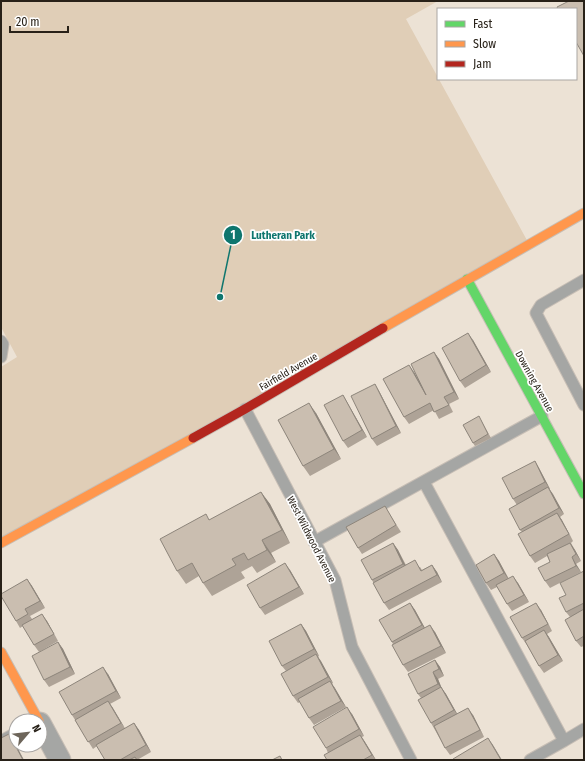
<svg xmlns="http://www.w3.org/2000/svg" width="585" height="761" viewBox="0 0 585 761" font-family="'Fira Sans Condensed',sans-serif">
<rect width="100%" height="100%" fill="#ece2d5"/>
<!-- green -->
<path fill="#e0ceb7" d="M1,1H438L406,19L529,244L1,543V367L17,357L1,327Z"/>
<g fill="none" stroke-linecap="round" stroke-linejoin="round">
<defs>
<path id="lane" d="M584,280L541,305L536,313L584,405
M1,341L3,344L1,357
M245,409L335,580L352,647L411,760
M424,482L564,741L530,760
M314,542L542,416
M1,741L16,733
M564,741L584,729"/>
<path id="street" d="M40,723L60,760"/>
<path id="fast" d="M467,279L584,494"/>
<path id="slow" d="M383,328L584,213
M1,543L193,438
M1,652L39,721"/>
<path id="jam" d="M193,438L245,409L383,328"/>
</defs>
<!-- lane casing -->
<use href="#lane" stroke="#c7beb5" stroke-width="13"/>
<!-- street casing -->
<use href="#street" stroke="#c7beb5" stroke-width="23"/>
<!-- fast casing -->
<use href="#fast" stroke="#c7beb5" stroke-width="11"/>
<!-- slow casing -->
<use href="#slow" stroke="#c7beb5" stroke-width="11"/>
<!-- jam casing -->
<use href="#jam" stroke="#c7beb5" stroke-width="11"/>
<!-- lane -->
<use href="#lane" stroke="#a5a6a4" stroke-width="11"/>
<!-- street -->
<use href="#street" stroke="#a5a6a4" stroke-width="21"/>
<!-- fast -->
<use href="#fast" stroke="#63d668" stroke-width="9"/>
<!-- slow -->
<use href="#slow" stroke="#ff974d" stroke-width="9"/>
<!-- jam -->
<use href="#jam" stroke="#b3261e" stroke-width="9"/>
</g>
<!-- wall -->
<path fill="#aea397" d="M473,340L491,372L465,388L460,381Z
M434,352L439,359L459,399L449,404L453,412L439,419L434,410L409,424L404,417L414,372L421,385Z
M375,384L379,391L401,433L377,446L372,439Z
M343,395L367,437L348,448L343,441Z
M316,413L341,459L310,476L303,466Z
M481,420L491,438L475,446L473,443Z
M535,461L539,468L550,489H549L564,514L560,517L573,541L571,543L575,550L581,561L576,564L581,572L550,588L545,581L550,562L547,556L535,563L530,556L522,532L520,530L517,505L513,499Z
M261,492L270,504L290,543L271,553L276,562L257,573L252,566L241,572L245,578L212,596L203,583L199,576L186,584L177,571L210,520Z
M385,506L389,513L401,532L362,554L358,548Z
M393,543L398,550L406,565L420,567L422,570L432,565L437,572L442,582L389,610L384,603L372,580Z
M494,554L499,561L509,579L518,583L529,602L512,611L507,604L497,587L491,590L486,583Z
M290,570L304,594L265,615L260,608Z
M584,571V646L581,647L576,641L570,617L566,612V595Z
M27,579L32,586L45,608L30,616L32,619L47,621L58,641L39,652L34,645L23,626L20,628L16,621Z
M410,603L415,610L425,628L435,632L446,653L408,672L403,665L393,644L392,642Z
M541,610L552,631L547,634L563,661L544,673L539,666L527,645L522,638Z
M301,624L306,631L319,656L318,657L333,683L332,684L346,707L314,725L309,718L300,702L298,703L293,696L286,671L282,666Z
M58,642L63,649L75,674L49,687L44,680Z
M435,660L440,667L444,676L438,679L441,687L446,694L457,714L473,715L484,737L450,755L445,748L435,730L431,723L421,698L418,694Z
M108,674L121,698L110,704L125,729L134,723L139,730L151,752L137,760H105L97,746L93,749L72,715Z
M352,714L364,736L362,737L376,760H327L328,753L326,748Z"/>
<!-- shaded-wall -->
<path fill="#8d857b" d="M468,333L473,340L491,372L486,365Z
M434,352L439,359L459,399L454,392Z
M409,365L414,372L431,402L426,395Z
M375,384L379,391L401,433L396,426Z
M343,395L367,437L362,430Z
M309,403L316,413L341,459L334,449Z
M535,461L539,468L550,489L545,482Z
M548,487L553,494L564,514L559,508Z
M261,492L270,504L290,543L282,530Z
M557,513L562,520L573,541Z
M262,540L271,553L276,562L267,550Z
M393,543L398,550L408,571L403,564Z
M570,543L575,550L581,561L576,554Z
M494,554L499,561L509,580L504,573Z
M572,557L576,564L581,572L576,566Z
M285,563L290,570L304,594L299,587Z
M432,565L437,572L442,582L437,575Z
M513,576L518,583L529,602L524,595Z
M27,579L32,586L45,608L40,601Z
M410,603L415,610L427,632L422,625Z
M536,603L541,610L552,631Z
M42,614L47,621L58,641L54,634Z
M301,624L306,631L319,656L314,649Z
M430,625L435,632L446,653L441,646Z
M544,630L549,637L563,661L558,655Z
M58,642L63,649L75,674L70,667Z
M316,654L321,661L333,683L328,677Z
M435,660L440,667L444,676L439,669Z
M103,667L108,674L121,698L116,691Z
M433,672L438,679L443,691L438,684Z
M330,681L335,688L346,707L341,701Z
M441,687L446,694L459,717L454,710Z
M108,701L113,708L126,730L121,723Z
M347,707L352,714L364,736L359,729Z
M468,708L473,715L484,737L480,730Z
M134,723L139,730L151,752L146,745Z
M9,734L14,741L24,760H23Z
M360,735L365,742L376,760L372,755Z
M488,738L493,745L502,760H501Z"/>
<!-- building -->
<path fill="#cabeb0" stroke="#8d857b" d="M569,1H584V56L576,42V9H558L557,7Z
M468,333L486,365L460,381L442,348Z
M434,352L454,392L444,397L449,405L434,412L430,403L404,417L383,379L409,365L426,395L411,364Z
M375,384L396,426L372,439L351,396Z
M343,395L362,430L343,441L324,405Z
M309,403L334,449L303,466L278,420Z
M479,416L488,434L473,443L463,425Z
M535,461L545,482L513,499L502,478Z
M548,487L559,508L520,530L509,509Z
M261,492L282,530L262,540L267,550L248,560L244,553L232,559L236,565L203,583L192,563L177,571L160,539L206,514L209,520Z
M385,506L396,525L358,548L346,527Z
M557,513L569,534L530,556L518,534Z
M393,543L403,564L372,580L361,560Z
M570,543L576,554L572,557L576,566L545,581L538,568L550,562L547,554Z
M494,554L504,573L486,583L476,565Z
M415,560L421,571L432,565L437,575L384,603L373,583Z
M285,563L299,587L260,608L247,585Z
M584,571V603L566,612L559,598L566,595L560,583Z
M513,576L524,595L507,604L496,585Z
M27,579L40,601L25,609L28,614L16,621L1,596V594Z
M410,603L422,625L392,642L379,620Z
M536,603L548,624L522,638L510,617Z
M584,609V636L576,641L565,620Z
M42,614L54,634L34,645L22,625Z
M301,624L314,649L282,666L269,641Z
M430,625L441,646L403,665L392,645Z
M544,630L558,655L539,666L525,641Z
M58,642L70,667L44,680L32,656Z
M316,654L328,677L293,696L281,674Z
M435,660L439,669L433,672L438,684L418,694L408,674Z
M103,667L116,691L72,715L59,692Z
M330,681L341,701L309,718L298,699Z
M441,687L454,710L431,723L418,700Z
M108,701L121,723L88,742L75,720Z
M347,707L359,729L326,748L313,727Z
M468,708L480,730L445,748L434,726Z
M134,723L146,745L120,760H105L96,745Z
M9,734L23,760H1V738Z
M360,735L372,755L363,760H327L324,755Z
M488,738L501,760H453V759Z
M280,756L282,760H272Z
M135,757L137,760H129Z"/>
<g text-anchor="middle" stroke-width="3.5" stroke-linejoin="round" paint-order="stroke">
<!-- street labels -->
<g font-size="10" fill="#282118" stroke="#fff">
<text transform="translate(288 371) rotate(-30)" y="4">Fairfield Avenue</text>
<text transform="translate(535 381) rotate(61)" y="4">Downing Avenue</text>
<text transform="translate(312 539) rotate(63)" y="4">West Wildwood Avenue</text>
</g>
</g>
<!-- callouts -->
<path fill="none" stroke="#0f766e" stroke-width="1.5" d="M220 297L233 235"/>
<g fill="#0f766e" stroke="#fff" stroke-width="1.5">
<circle cx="220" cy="297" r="4"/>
<circle cx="233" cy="235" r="10"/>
</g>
<g font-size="12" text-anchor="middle" font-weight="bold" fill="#fff">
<text x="233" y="239">1</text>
</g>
<g font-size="11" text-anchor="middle" font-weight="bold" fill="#0f766e" stroke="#fff" stroke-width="3.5" stroke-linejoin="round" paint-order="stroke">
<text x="283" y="239">Lutheran Park</text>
</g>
<!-- border -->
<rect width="585" height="761" fill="none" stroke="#282118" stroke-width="4"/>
<!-- legend -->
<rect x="437" y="8" width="140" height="72" fill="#ffffff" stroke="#a9a6a3"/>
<rect x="445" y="21" width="20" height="6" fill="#63d668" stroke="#a9a6a3"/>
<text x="473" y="28" font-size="12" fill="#282118">Fast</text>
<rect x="445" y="41" width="20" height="6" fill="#ff974d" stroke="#a9a6a3"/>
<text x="473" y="48" font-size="12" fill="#282118">Slow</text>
<rect x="445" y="61" width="20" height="6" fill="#b3261e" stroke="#a9a6a3"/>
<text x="473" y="68" font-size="12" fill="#282118">Jam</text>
<!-- north arrow -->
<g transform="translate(28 733) rotate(62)"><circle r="19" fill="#ffffff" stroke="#a9a6a3"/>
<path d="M0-3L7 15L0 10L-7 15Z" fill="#6d655a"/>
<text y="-6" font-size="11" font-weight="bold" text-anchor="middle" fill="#282118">N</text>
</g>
<!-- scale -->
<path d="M10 26v6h58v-6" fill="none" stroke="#282118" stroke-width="2"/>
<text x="16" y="26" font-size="12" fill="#282118" stroke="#ffffff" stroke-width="3" paint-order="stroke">20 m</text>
</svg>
